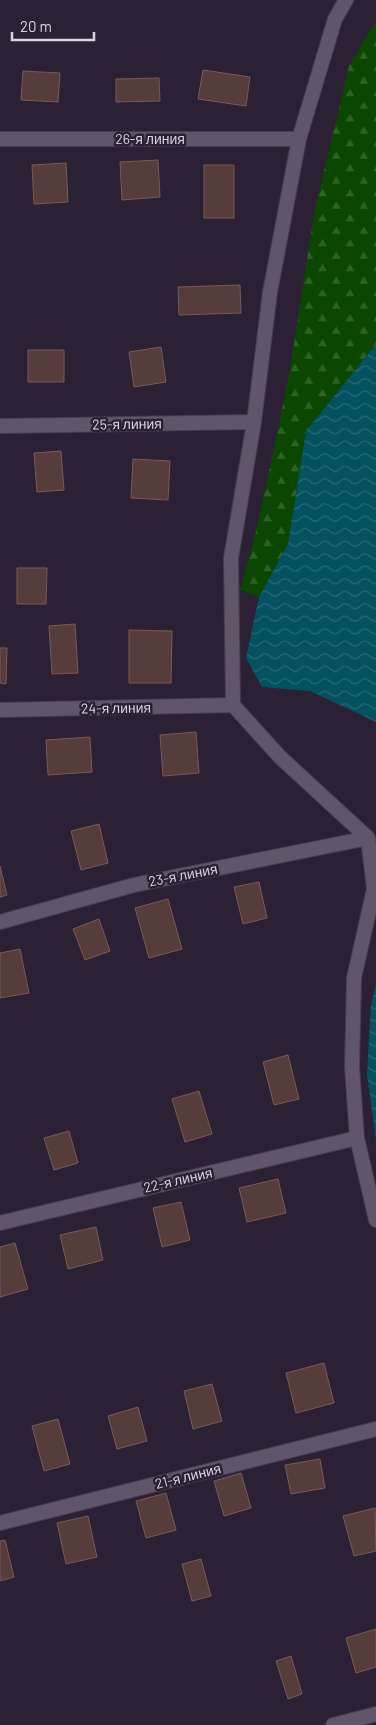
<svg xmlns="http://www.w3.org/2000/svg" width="376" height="1725" viewBox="0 0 376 1725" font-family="Barlow,sans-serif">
<defs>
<pattern id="forest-firs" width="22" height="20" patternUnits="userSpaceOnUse" patternTransform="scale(1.25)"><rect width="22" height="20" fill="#0b4700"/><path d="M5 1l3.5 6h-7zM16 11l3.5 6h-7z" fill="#2e6125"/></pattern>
<pattern id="water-waves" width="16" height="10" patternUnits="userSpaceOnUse" patternTransform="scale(1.25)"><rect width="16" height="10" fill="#045160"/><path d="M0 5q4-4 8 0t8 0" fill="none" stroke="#286976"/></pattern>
</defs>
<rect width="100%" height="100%" fill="#2c2134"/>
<!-- forest -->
<path fill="url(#forest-firs)" d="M376,21V344L306,431L288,544L259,597L240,590L254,540L274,449L290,370L314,214L349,66Z"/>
<!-- water -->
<path fill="url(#water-waves)" d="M376,344V722L310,691L262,687L246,658L259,597L288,544L306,431Z
M376,984V1140L367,1074L371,1005Z"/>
<!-- building -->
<path fill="#563c3a" stroke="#775b5a" d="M203,70L250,77L246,106L198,99Z
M23,71L60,73L58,102L21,100Z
M159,78L160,101L116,102V79Z
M158,160L160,197L122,200L120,162Z
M66,163L68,202L34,204L32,165Z
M204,165H234V218H204Z
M240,285L241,313L179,315L178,287Z
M161,347L166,382L134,387L129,352Z
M28,350H64V382H28Z
M61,451L64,490L37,492L34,453Z
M133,459L170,461L168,500L131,498Z
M17,568H47L46,604H17Z
M75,624L78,673L52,674L49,626Z
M129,630L172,631L171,683H129Z
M0,648H7L6,684L0,683Z
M196,732L199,773L163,776L160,735Z
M90,737L92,772L48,775L46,740Z
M99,824L108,863L81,870L71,831Z
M0,866L7,895L0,897Z
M259,882L267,918L243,924L234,887Z
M168,899L182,949L149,958L135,908Z
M99,919L110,951L85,960L73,929Z
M20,949L29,993L0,998V953Z
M288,1055L299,1099L274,1105L263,1062Z
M199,1091L212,1134L185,1142L172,1099Z
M69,1131L78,1163L54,1170L44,1138Z
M278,1179L286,1213L247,1222L239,1188Z
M181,1202L190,1240L162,1247L153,1208Z
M96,1227L103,1260L68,1269L60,1235Z
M15,1243L28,1289L0,1297V1247Z
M324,1363L334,1403L296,1413L286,1373Z
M212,1384L222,1421L193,1429L184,1391Z
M138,1407L147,1441L117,1449L108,1416Z
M58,1419L70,1464L44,1471L32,1426Z
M320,1459L325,1488L291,1494L285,1465Z
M241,1473L251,1508L224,1516L214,1481Z
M166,1493L176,1530L146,1538L136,1501Z
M375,1508L376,1551L354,1556L343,1516Z
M88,1516L97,1557L66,1564L57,1523Z
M5,1540L14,1577L0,1581V1541Z
M201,1559L211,1596L192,1601L182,1564Z
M376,1629V1667L356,1673L346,1638Z
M291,1656L302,1694L288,1699L276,1661Z"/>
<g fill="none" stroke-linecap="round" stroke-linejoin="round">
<defs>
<path id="minor" d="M346,0L335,19L299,139L270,292L254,422L231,558L233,705L280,757L368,838L374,889L354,978L352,1067L357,1138L376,1220
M0,139H299
M0,426L254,422
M0,710L233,705
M0,922L134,885L368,838
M0,1223L357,1138
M0,1523L376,1429
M333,1725L376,1714"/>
</defs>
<!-- minor casing -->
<use href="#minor" stroke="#473e4e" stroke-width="16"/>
<!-- minor -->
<use href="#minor" stroke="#61556a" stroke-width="14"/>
</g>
<g text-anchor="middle" stroke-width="5" stroke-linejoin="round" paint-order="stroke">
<!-- street labels -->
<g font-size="14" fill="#dad3df" stroke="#2c2134">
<text x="150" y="144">26-я линия</text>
<text transform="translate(127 424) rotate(-1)" y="5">25-я линия</text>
<text transform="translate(116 708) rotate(-1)" y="5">24-я линия</text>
<text transform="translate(183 875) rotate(-11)" y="5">23-я линия</text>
<text transform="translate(178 1180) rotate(-13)" y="5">22-я линия</text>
<text transform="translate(188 1476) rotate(-14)" y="5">21-я линия</text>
</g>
</g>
<!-- scale -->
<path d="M12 32v8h82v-8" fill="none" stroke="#dad3df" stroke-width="2.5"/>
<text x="20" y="32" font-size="15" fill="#dad3df" stroke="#2c2134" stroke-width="4" paint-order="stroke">20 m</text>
</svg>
